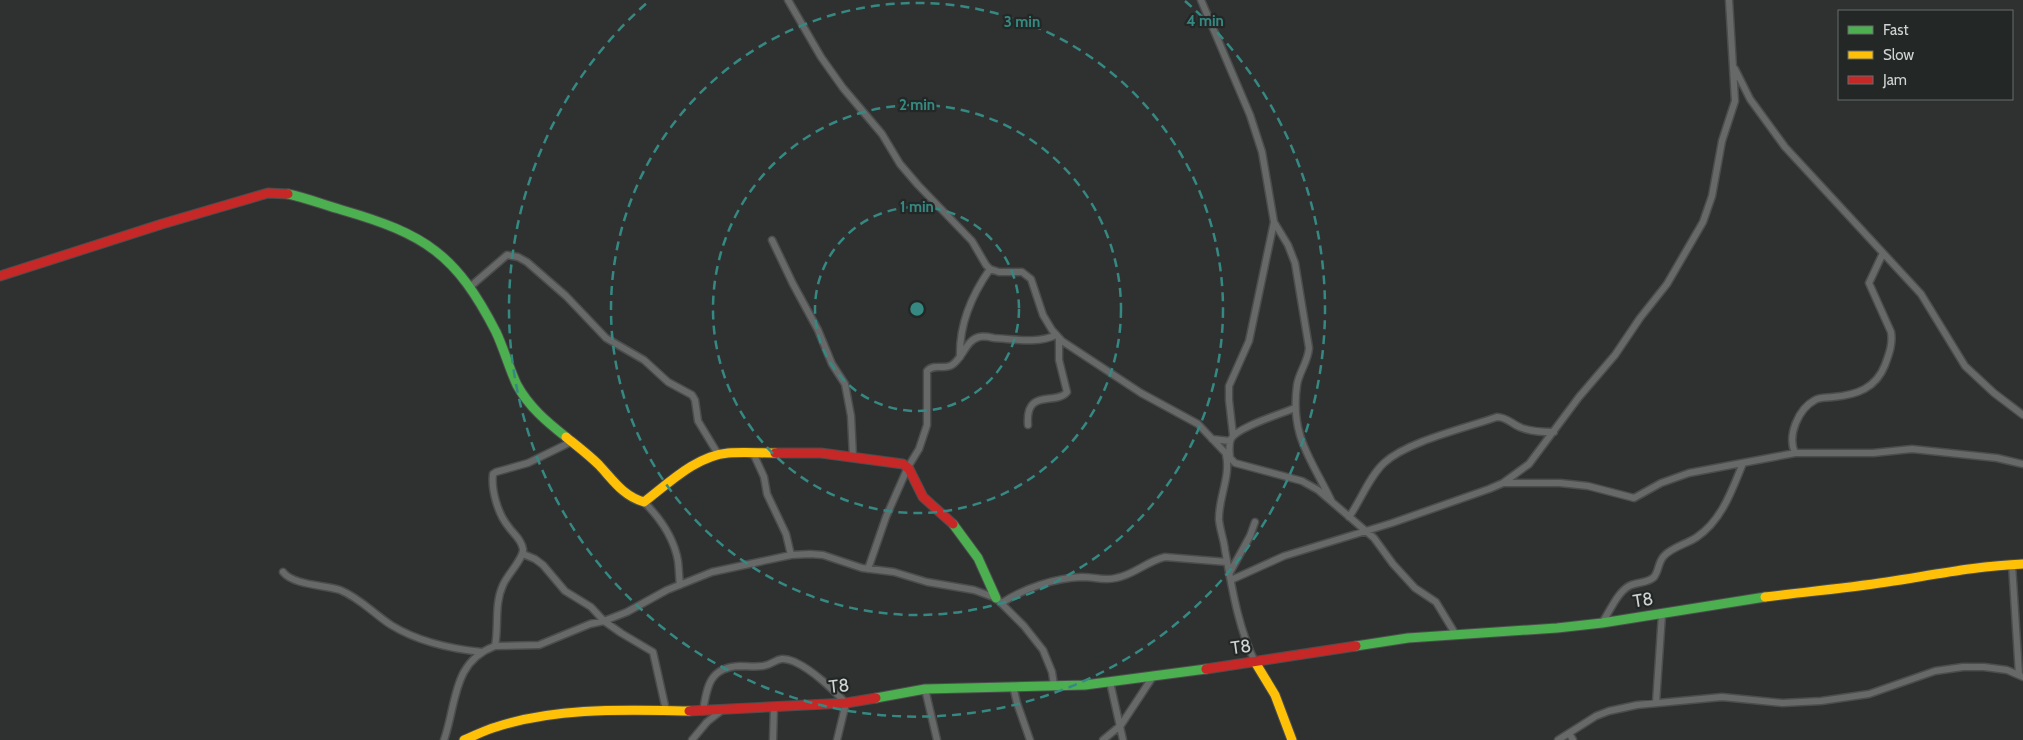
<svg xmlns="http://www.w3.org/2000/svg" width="2023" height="740" viewBox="0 0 2023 740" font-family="Cabin,sans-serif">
<rect width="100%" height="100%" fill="#2e3130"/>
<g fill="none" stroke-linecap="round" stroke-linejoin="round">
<defs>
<path id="street" d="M788,0L821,57L843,88L882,134L900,164L918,185L972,241L986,265L990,269L999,272H1022L1031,279L1043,315L1052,330L1062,341L1141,393L1198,424L1235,463L1302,481L1318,490L1374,538L1393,564L1415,588L1436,602L1456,635
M1201,0L1250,115L1262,152L1274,222L1288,245L1295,263L1309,348C1308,362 1299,372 1297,385C1290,435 1310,457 1331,500
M1735,69L1750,99L1785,147L1921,294L1965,366L1994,393L2023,415
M772,240L793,284L818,330L832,364L845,384L851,416L853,457
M471,286L507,255L518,257L527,262L566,296L606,338L644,360L668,382L692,395L695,400L698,421L718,454
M960,357C959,324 971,296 990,269
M1028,425C1025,387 1056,406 1067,392L1059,360V338
M1233,435L1229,400V386L1249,341L1274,222
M1212,439L1230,441
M1795,453C1787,436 1798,409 1815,400C1820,397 1827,398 1833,397C1857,395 1876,388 1885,365C1889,354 1893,344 1891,332L1869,283L1883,253
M750,454L754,455L764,477L767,494L786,534L791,555
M1226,455C1231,477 1218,498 1219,520C1220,530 1224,540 1225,550C1232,588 1238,627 1255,662
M1230,459C1230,453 1228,445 1231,439C1237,427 1281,414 1295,408
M1503,483H1560L1588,486L1634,498L1661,483L1689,473L1795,453H1873L1912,449L1997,458L2023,464
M644,502C660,518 674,538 678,561C679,569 679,577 680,585
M1349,517C1361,500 1369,477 1384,463C1408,441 1466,428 1497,417C1507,417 1513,425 1522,428C1533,432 1543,432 1554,432
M523,554L535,559L543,565L565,591L591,607L604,621L621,633L653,652L666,710
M2012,564L2019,675
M868,569L886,517L908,467L919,449L927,425V371C934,363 944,370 952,365C963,358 966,340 979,337C983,336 989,337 994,338C1013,339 1038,344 1056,335
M283,572C293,585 324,585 340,590C360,598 374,614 391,625C417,641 452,649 482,652
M1229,574L1250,536L1255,522
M1231,580L1284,556L1392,523L1489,489L1503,483L1529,464L1579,397L1615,355L1640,318L1667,284L1703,222L1712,196L1722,141L1735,101L1729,0
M1002,603C1024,588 1055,578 1082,577C1094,577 1104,581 1116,578C1134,575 1147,561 1165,557L1227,562
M1602,623C1610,611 1617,593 1629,586C1636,582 1649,583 1654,577C1659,571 1658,562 1664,556C1672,547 1687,544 1697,537C1722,520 1732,490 1743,463
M495,646C499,626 494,604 503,585C507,575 524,558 523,549C521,538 513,534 508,526C498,514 491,490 493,474L496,472L528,463L571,442
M1110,682L1123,740
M1013,686L1017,703L1030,740
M925,689L937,740
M1656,703L1662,614
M703,711C707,686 710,667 740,666C747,666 755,667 763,666C777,664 776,654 795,662C814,671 831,688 846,703L837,740
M1569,733L1573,740
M444,740C457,703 452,662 495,646L539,645L590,624L604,621L627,612L667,590L712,572L791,555L810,554L823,555L862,568L894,572L927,582L974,590L996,598L1024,626L1043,650L1052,672L1054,685
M692,740L707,722L721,711
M773,740L774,707
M1103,740L1121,725L1154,675
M1558,740L1596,716L1609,711L1637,705L1722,697L1782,703L1821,701L1869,694L1935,671L1963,667H1984L2007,670L2023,677"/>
<path id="fast" d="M288,194C307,198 324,205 342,210C425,234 456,254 496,332C504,349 509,368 517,385C529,407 547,422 566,437
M953,524L978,558L996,598
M1356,646L1408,638L1557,628L1602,623L1765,597
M876,698L925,689L1085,685L1206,669"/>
<path id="slow" d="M566,437C577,446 589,455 599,465C613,480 623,496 644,502C669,483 696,456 728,453C743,452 759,453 775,453
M1765,597C1806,592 1847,588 1887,582C1933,575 1977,566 2023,564
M1255,662L1275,695L1292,740
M464,740C474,736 485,730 496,727C558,707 625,710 689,711"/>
<path id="jam" d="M0,276L162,224L268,193L288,194
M775,453H821L903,464L909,469L923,497L953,524
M1206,669L1356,646
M689,711L846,703L876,698"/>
</defs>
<!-- street casing -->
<use href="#street" stroke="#4b4d4d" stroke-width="9"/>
<!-- fast casing -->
<use href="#fast" stroke="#4b4d4d" stroke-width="11"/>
<!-- slow casing -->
<use href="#slow" stroke="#4b4d4d" stroke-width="11"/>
<!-- jam casing -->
<use href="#jam" stroke="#4b4d4d" stroke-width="11"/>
<!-- street -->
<use href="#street" stroke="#676968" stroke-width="6"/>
<!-- fast -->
<use href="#fast" stroke="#4caf50" stroke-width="9"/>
<!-- slow -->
<use href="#slow" stroke="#ffc107" stroke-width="9"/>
<!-- jam -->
<use href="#jam" stroke="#c62828" stroke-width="9"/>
</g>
<!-- distance rings -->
<g fill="none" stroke="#368982" stroke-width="2.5" stroke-dasharray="9 6">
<circle cx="917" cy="309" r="102"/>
<circle cx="917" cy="309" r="204"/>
<circle cx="917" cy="309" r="306"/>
<path d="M1185 1A408 408 0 1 1 649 1"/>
</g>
<g text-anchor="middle" stroke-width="4.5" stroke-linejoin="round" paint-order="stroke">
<!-- street labels -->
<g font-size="18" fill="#d0d4d3" stroke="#232827">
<text transform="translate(1643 600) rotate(-9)" y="6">T8</text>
<text transform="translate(1241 647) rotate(-8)" y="6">T8</text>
<text transform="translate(839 686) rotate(-6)" y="6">T8</text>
</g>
</g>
<circle cx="917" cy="309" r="8" fill="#368982" stroke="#232827" stroke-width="2.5"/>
<g font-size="15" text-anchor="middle" font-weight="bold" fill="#368982" stroke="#232827" stroke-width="4.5" stroke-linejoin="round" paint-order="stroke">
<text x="1205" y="26">4 min</text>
<text x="1022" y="27">3 min</text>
<text x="917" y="110">2 min</text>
<text x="917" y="212">1 min</text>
</g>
<!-- legend -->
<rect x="1838" y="10" width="175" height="90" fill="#232827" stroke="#686d6c"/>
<rect x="1848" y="26" width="25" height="8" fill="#4caf50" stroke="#686d6c"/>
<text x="1883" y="35" font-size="15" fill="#d0d4d3">Fast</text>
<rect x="1848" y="51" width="25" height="8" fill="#ffc107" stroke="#686d6c"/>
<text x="1883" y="60" font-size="15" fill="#d0d4d3">Slow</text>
<rect x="1848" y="76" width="25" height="8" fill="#c62828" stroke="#686d6c"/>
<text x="1883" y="85" font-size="15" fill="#d0d4d3">Jam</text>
</svg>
